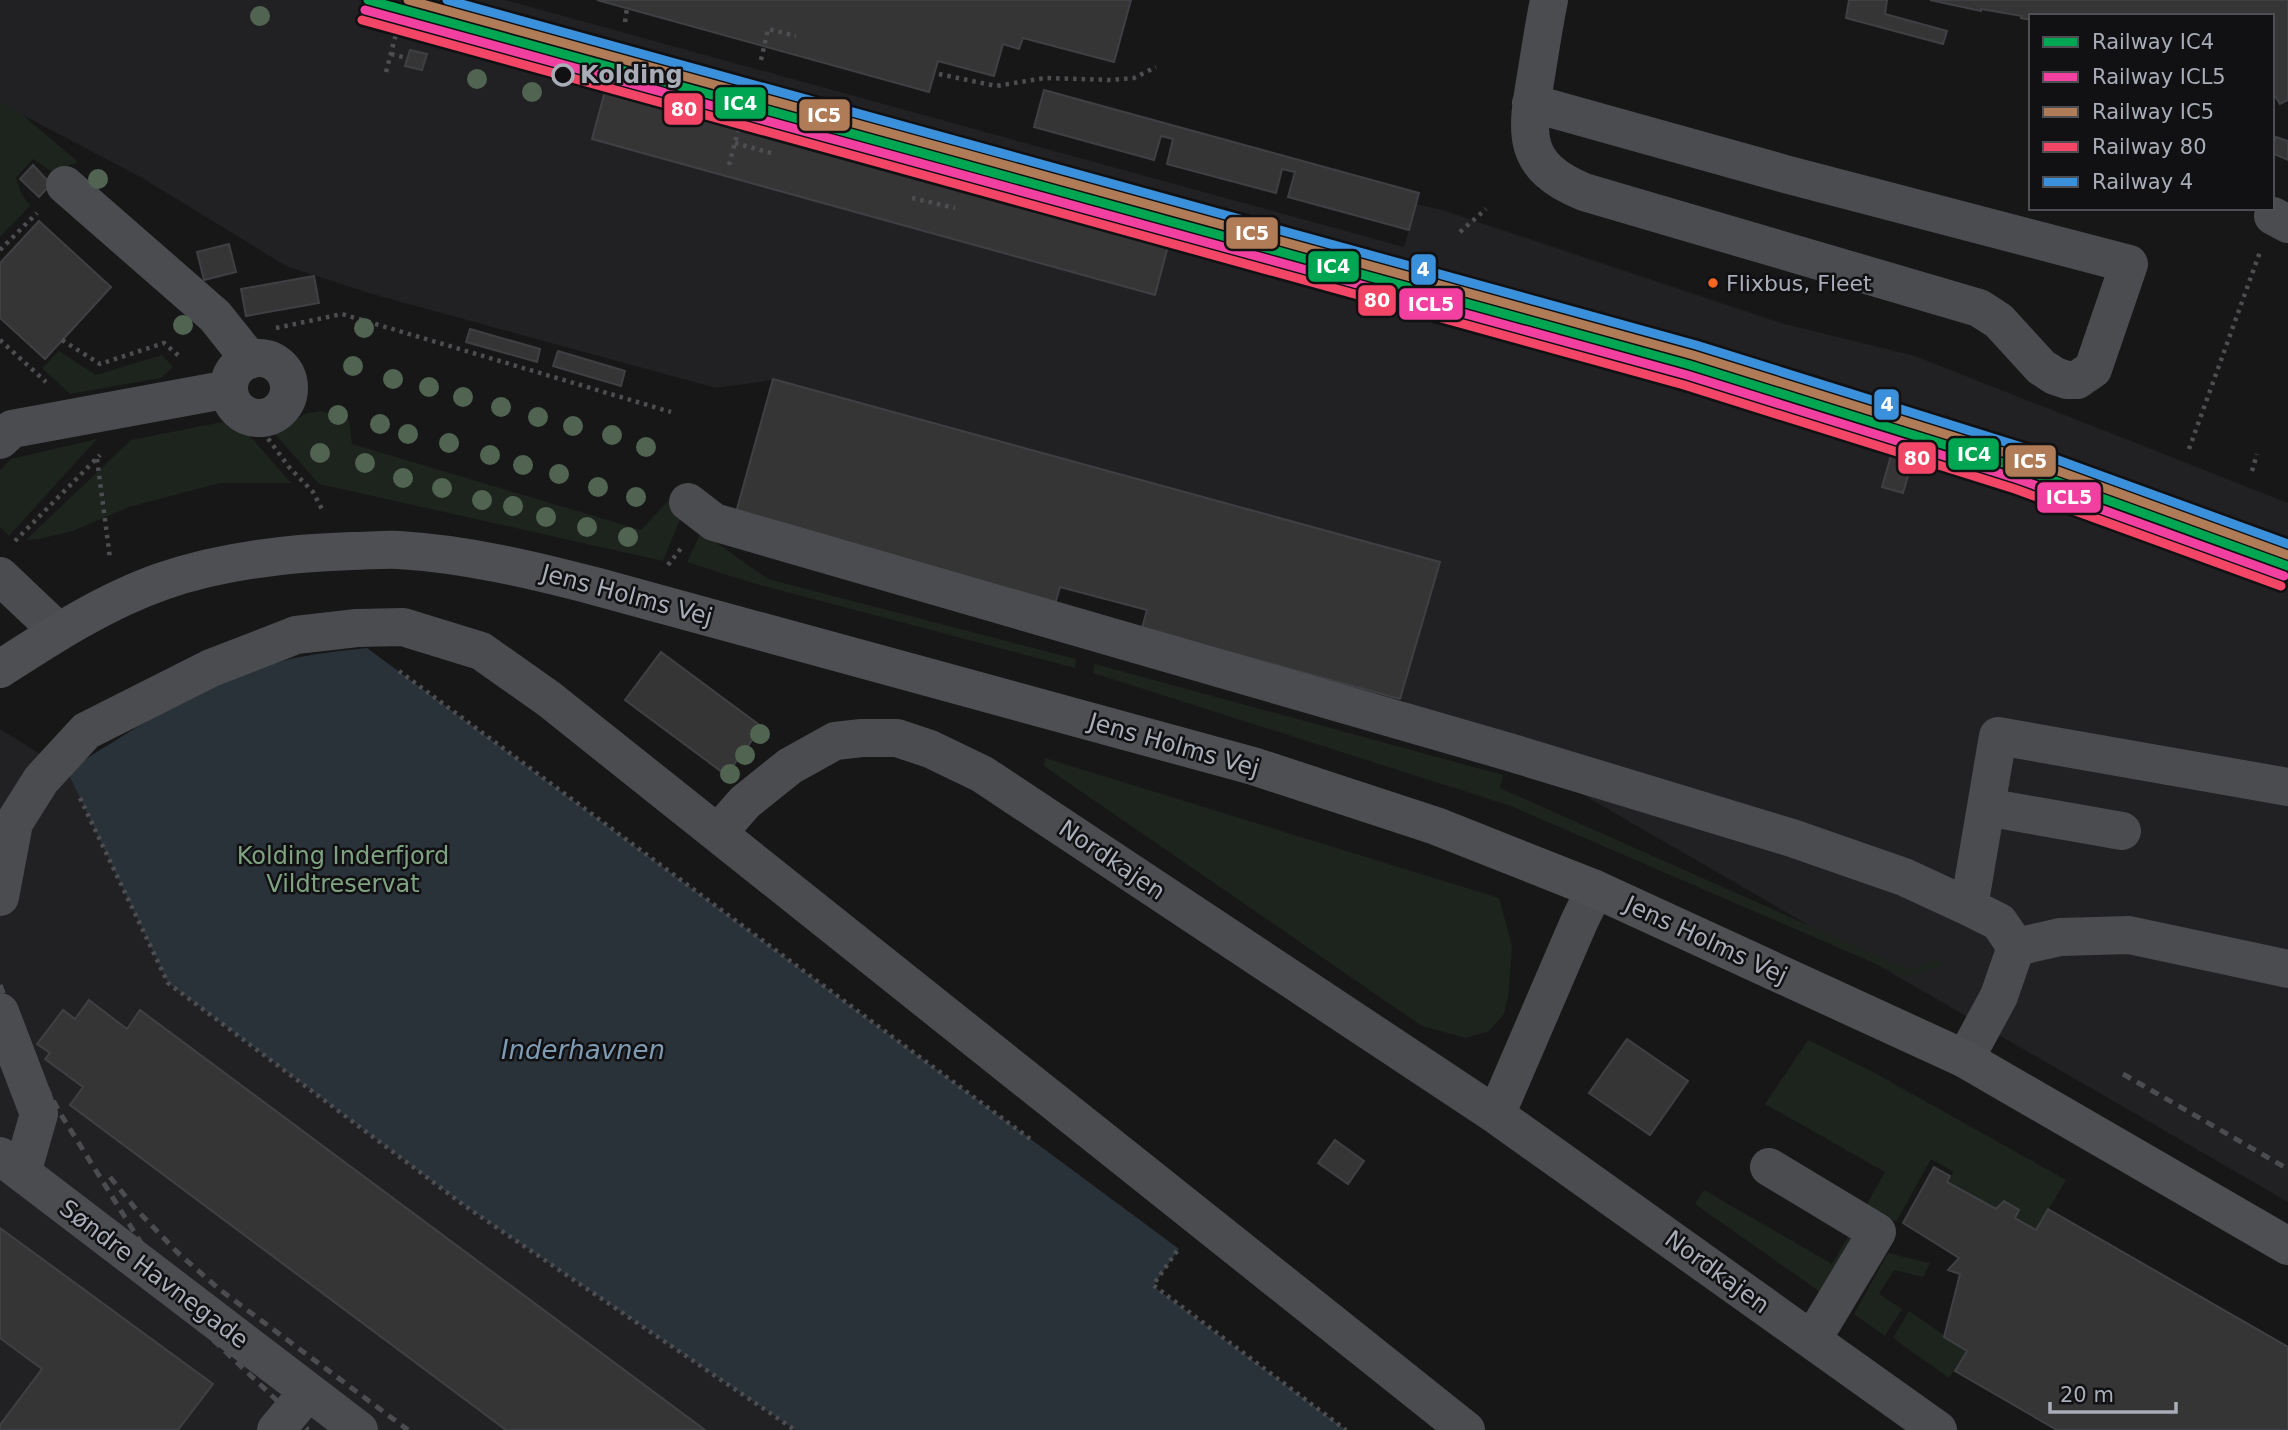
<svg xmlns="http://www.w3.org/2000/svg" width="2288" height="1430" viewBox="0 0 2288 1430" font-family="'DejaVu Sans',sans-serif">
<rect width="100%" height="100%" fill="#171717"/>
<!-- built -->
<path fill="#212123" d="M0,0H505L1404,247L1416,204L1442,210L1781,323L1915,356L2288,503V1202L1509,752L1400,699L1440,563L773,380L716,388L372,294L286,266L144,179L0,103Z
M0,729L67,771L168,983L465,1206L795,1430H0Z"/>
<!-- green -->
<path fill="#1d241e" d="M0,103L18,111L78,162L51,171L33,159L16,178L22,195L30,206L0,237Z
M59,351L96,375L162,355L173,367L161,378L70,394L42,368Z
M322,411L349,421L352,444L641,530L668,501L683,512L663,561L319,484L273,432L307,413Z
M222,422L248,434L291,483H220L129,507L73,531L39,539L26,540L131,440Z
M97,439L9,536L0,527V470L11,459Z
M701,532L768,579L1076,659L1075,668L749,582L687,562Z
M1095,664L1503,775L1500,788L1909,970L1939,959L1945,965L1906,977L1511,806L1093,673Z
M1045,758L1499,898L1512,946L1508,997L1504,1014L1489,1031L1466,1038L1422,1026L1044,766Z
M1808,1040L1873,1072L2066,1180L2036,1230L2015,1218L2019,1210L2004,1201L1996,1209L1947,1182L1954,1172L1931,1159L1896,1222L1867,1204L1885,1172L1765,1104Z
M1704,1190L1832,1264L1848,1237L1855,1240L1823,1294L1695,1204Z
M1888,1253L1930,1263L1923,1277L1894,1270L1879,1294L1902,1309L1885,1336L1854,1314Z
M1909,1311L1967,1351L1949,1378L1893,1338Z"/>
<!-- water -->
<path fill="#2a3239" d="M367,648L1179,1249L1153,1286L1346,1430H795L465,1206L168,983L67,771C134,729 204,681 282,661C310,654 339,651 367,648Z"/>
<!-- building -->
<path fill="#353536" stroke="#3f4043" stroke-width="2" d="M597,0H1131L1114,62L1023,38L1019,49L1003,44L994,76L938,61L929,92Z
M1849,0H1887L1885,14L1947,31L1943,44L1846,18Z
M1930,0H2288V100L2280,104L2272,91V16H2031V20L2021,18L2022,16L1981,9V11Z
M410,50L427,54L422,70L405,66Z
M608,80L1171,235L1155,295L592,139Z
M1044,90L1419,193L1409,230L1288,197L1295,172L1282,169L1276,193L1167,164L1173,139L1161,136L1154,160L1034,127Z
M2276,137L2288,141V160L2272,153V141H2274Z
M33,165L51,184L39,197L20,179Z
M39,221L111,287L45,359L0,318V263Z
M229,244L236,272L204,280L197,252Z
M314,276L319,303L246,316L241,289Z
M470,329L540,349L537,362L466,342Z
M558,351L625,371L621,386L553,366Z
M773,379L1440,562L1400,699L1142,628L1147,610L1060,587L1055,604L735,516Z
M1894,445L1915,451L1903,493L1882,487Z
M661,652L762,727L726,775L625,700Z
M89,1000L127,1029L140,1010L705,1430H506L70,1105L83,1087L45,1059L50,1053L37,1044L63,1010L75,1019Z
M1627,1039L1688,1081L1650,1135L1589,1093Z
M1335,1140L1364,1161L1348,1184L1318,1163Z
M1934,1167L1950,1176L1947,1182L1996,1209L2004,1201L2019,1210L2015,1218L2036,1230L2048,1209L2288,1347V1430H2057L1955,1371L1967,1351L1944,1337L1960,1274L1948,1270L1959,1258L1903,1223Z
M0,1228L213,1384L178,1430H0V1425L42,1369L0,1338Z"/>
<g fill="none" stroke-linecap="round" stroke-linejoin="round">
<!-- path -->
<path stroke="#4d4e52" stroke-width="4.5" stroke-dasharray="3.5 5" stroke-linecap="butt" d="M625,22L627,8
M391,54L407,58
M761,60L768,29L796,36
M386,72L396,34
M939,74L996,86L1045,78L1111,80L1134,78L1156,67
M735,143L771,153
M729,165L739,127
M912,198L955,208
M1460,232L1486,209
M0,250L37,213
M276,328L342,314L671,412
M0,340L46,382
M62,340L100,364L164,343L179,356
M253,418L289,467L313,492L323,511
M2189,449L2260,252
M97,459L110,558
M2252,471L2257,454
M15,541L100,455
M668,565L682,547
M399,671L1033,1141
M80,798L168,983L465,1206L795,1430
M1177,1251L1153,1285L1346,1430"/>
<!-- minor -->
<path stroke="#4b4c50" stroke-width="38" d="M1531,103L1785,174L2129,264L2093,369L2077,380H2067L2055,376L2041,367L1999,321L1979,308L1584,192C1521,166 1526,134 1536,76C1540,51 1544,25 1549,0
M65,185L215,316L250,360
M2273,216L2288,224
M229 388a30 30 0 1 1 60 0a30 30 0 1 1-60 0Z
M0,440L12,429L229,389
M688,502L714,522L1509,752L1792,838L1904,877L1969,907L1999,922L2016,947L1999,996L1965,1059
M0,576L58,631
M1986,807L2122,831
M718,833L745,802L790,766L835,741L862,738H897L930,749L982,774L1496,1115L1938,1430
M0,897L14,823L41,780L86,731L211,668L296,635L357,628L403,627L481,651L549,699L1466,1430
M1969,907L1998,736L2288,787
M2016,947L2060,937L2129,935L2288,969
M0,1012L39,1114L22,1173
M1496,1115L1579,922L1595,889
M0,1156L359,1430
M1769,1167L1877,1232L1812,1340
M276,1430L308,1392"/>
<!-- major -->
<path stroke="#4d4f52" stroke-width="38" d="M0,669C51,636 105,601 163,581C224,560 288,553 352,551C367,551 384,549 399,550C466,554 533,570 598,587L1253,766L1436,826L1595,889L1965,1059L2288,1246"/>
<!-- rail -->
<path stroke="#4b4c4f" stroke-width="5" stroke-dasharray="9 7" stroke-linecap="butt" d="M0,985L23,1045L60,1113L166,1283L207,1334L308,1430
M2123,1074L2288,1169
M110,1177L135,1208L177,1252L219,1289L408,1430"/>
<defs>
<path id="rail-1" d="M368,0L1690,365L2022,469L2288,566"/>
<path id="rail-2" d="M365,10L1687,375L2018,479L2284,576"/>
<path id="rail-3" d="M408,0L1693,355L2025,459L2288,555"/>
<path id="rail-4" d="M362,20L1684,385L2015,489L2281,586"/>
<path id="rail-5" d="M447,0L1696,345L2028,449L2288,544"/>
</defs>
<!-- rail-1 casing -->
<use href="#rail-1" stroke="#111113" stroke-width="14"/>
<!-- rail-2 casing -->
<use href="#rail-2" stroke="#111113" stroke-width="14"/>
<!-- rail-3 casing -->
<use href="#rail-3" stroke="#111113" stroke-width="14"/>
<!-- rail-4 casing -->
<use href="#rail-4" stroke="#111113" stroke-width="14"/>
<!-- rail-5 casing -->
<use href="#rail-5" stroke="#111113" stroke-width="14"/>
<!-- rail-1 -->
<use href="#rail-1" stroke="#00a651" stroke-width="9"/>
<!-- rail-2 -->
<use href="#rail-2" stroke="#f240a1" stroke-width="9"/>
<!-- rail-3 -->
<use href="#rail-3" stroke="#b07c57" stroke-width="9"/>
<!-- rail-4 -->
<use href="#rail-4" stroke="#f34667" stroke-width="9"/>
<!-- rail-5 -->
<use href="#rail-5" stroke="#3a90db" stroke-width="9"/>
</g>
<!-- trees -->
<g fill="#506451">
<circle cx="260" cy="16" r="10"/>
<circle cx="477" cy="79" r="10"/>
<circle cx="532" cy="92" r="10"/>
<circle cx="98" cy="179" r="10"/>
<circle cx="183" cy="325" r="10"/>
<circle cx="364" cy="328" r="10"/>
<circle cx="353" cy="366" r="10"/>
<circle cx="393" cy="379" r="10"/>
<circle cx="429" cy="387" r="10"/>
<circle cx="463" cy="397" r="10"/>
<circle cx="501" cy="407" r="10"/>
<circle cx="338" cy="415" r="10"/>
<circle cx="538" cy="417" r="10"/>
<circle cx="380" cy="424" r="10"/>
<circle cx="573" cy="426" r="10"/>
<circle cx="408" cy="434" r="10"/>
<circle cx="612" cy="435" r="10"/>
<circle cx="449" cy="443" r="10"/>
<circle cx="646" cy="447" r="10"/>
<circle cx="320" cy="453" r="10"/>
<circle cx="490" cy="455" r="10"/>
<circle cx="365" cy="463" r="10"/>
<circle cx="523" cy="465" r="10"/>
<circle cx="559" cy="474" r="10"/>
<circle cx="403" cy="478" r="10"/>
<circle cx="598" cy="487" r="10"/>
<circle cx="442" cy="488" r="10"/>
<circle cx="636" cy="497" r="10"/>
<circle cx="482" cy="500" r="10"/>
<circle cx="513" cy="506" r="10"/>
<circle cx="546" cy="517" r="10"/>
<circle cx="587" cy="527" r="10"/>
<circle cx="628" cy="537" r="10"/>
<circle cx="760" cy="734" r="10"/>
<circle cx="745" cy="755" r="10"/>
<circle cx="730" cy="774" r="10"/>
</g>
<!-- markers -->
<circle fill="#111113" stroke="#a8adb8" stroke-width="3.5" cx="563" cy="75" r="10"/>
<circle fill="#f26522" stroke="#111113" stroke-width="2.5" cx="1713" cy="283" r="6"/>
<g text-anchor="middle" stroke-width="5" stroke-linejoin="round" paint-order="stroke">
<!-- bus labels -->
<g font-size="22" fill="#a8adb8" stroke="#111113" text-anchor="start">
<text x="1726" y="291">Flixbus, Fleet</text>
</g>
<!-- stop labels -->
<g font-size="24" font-weight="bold" fill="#a8adb8" stroke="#111113" text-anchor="start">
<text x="580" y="83">Kolding</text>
</g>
<!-- street labels -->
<g font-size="24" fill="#a8adb8" stroke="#111113">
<text transform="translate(627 595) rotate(15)" y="8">Jens Holms Vej</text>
<text transform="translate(1174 745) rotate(16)" y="8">Jens Holms Vej</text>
<text transform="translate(1112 860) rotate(34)" y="8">Nordkajen</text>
<text transform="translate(1706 940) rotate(25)" y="8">Jens Holms Vej</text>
<text transform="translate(1717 1272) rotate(36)" y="8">Nordkajen</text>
<text transform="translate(154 1274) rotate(37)" y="8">Søndre Havnegade</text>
</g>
<!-- park labels -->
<g font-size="24" fill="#7fa381" stroke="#111113">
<text x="343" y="864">Kolding Inderfjord<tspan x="343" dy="28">Vildtreservat</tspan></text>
</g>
<!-- water labels -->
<g font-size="26" font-style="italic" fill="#7f9bb3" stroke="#111113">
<text x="583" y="1059">Inderhavnen</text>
</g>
</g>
<g stroke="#111113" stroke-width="2.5">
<rect x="714" y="86" width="53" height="34" rx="7" fill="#00a651"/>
<rect x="663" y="92" width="41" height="34" rx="7" fill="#f34667"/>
<rect x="798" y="98" width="53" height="34" rx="7" fill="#b07c57"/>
<rect x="1225" y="216" width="54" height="34" rx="7" fill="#b07c57"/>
<rect x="1307" y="250" width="53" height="33" rx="7" fill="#00a651"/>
<rect x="1410" y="253" width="27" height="33" rx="7" fill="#3a90db"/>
<rect x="1357" y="284" width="40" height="33" rx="7" fill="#f34667"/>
<rect x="1398" y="287" width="66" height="34" rx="7" fill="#f240a1"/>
<rect x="1873" y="388" width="27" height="33" rx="7" fill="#3a90db"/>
<rect x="1947" y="437" width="53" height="34" rx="7" fill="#00a651"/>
<rect x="1897" y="441" width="40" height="34" rx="7" fill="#f34667"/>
<rect x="2004" y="444" width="53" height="34" rx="7" fill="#b07c57"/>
<rect x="2036" y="481" width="66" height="33" rx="7" fill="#f240a1"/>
</g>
<g font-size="19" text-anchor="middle" font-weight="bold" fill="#fff">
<text x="740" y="110">IC4</text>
<text x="684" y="116">80</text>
<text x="824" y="122">IC5</text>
<text x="1252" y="240">IC5</text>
<text x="1333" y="273">IC4</text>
<text x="1423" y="276">4</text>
<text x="1377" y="307">80</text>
<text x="1431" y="311">ICL5</text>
<text x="1887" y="411">4</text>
<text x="1974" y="461">IC4</text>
<text x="1917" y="465">80</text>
<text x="2030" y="468">IC5</text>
<text x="2069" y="504">ICL5</text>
</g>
<!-- legend -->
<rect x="2029" y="14" width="245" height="196" fill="#111113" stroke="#4d4f55" stroke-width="2"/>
<rect x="2043" y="37" width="35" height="10" fill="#00a651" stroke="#4d4f55" stroke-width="2"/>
<text x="2092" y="49" font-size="21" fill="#a8adb8">Railway IC4</text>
<rect x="2043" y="72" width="35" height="10" fill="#f240a1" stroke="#4d4f55" stroke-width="2"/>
<text x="2092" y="84" font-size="21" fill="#a8adb8">Railway ICL5</text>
<rect x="2043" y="107" width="35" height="10" fill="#b07c57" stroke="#4d4f55" stroke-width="2"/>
<text x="2092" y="119" font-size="21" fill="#a8adb8">Railway IC5</text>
<rect x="2043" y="142" width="35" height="10" fill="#f34667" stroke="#4d4f55" stroke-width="2"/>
<text x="2092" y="154" font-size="21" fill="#a8adb8">Railway 80</text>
<rect x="2043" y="177" width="35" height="10" fill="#3a90db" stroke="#4d4f55" stroke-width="2"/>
<text x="2092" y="189" font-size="21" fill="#a8adb8">Railway 4</text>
<!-- scale -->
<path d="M2050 1402v10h126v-10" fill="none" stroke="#a8adb8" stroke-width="3.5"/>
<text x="2060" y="1402" font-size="21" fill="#a8adb8" stroke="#111113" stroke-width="5" paint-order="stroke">20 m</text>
</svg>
